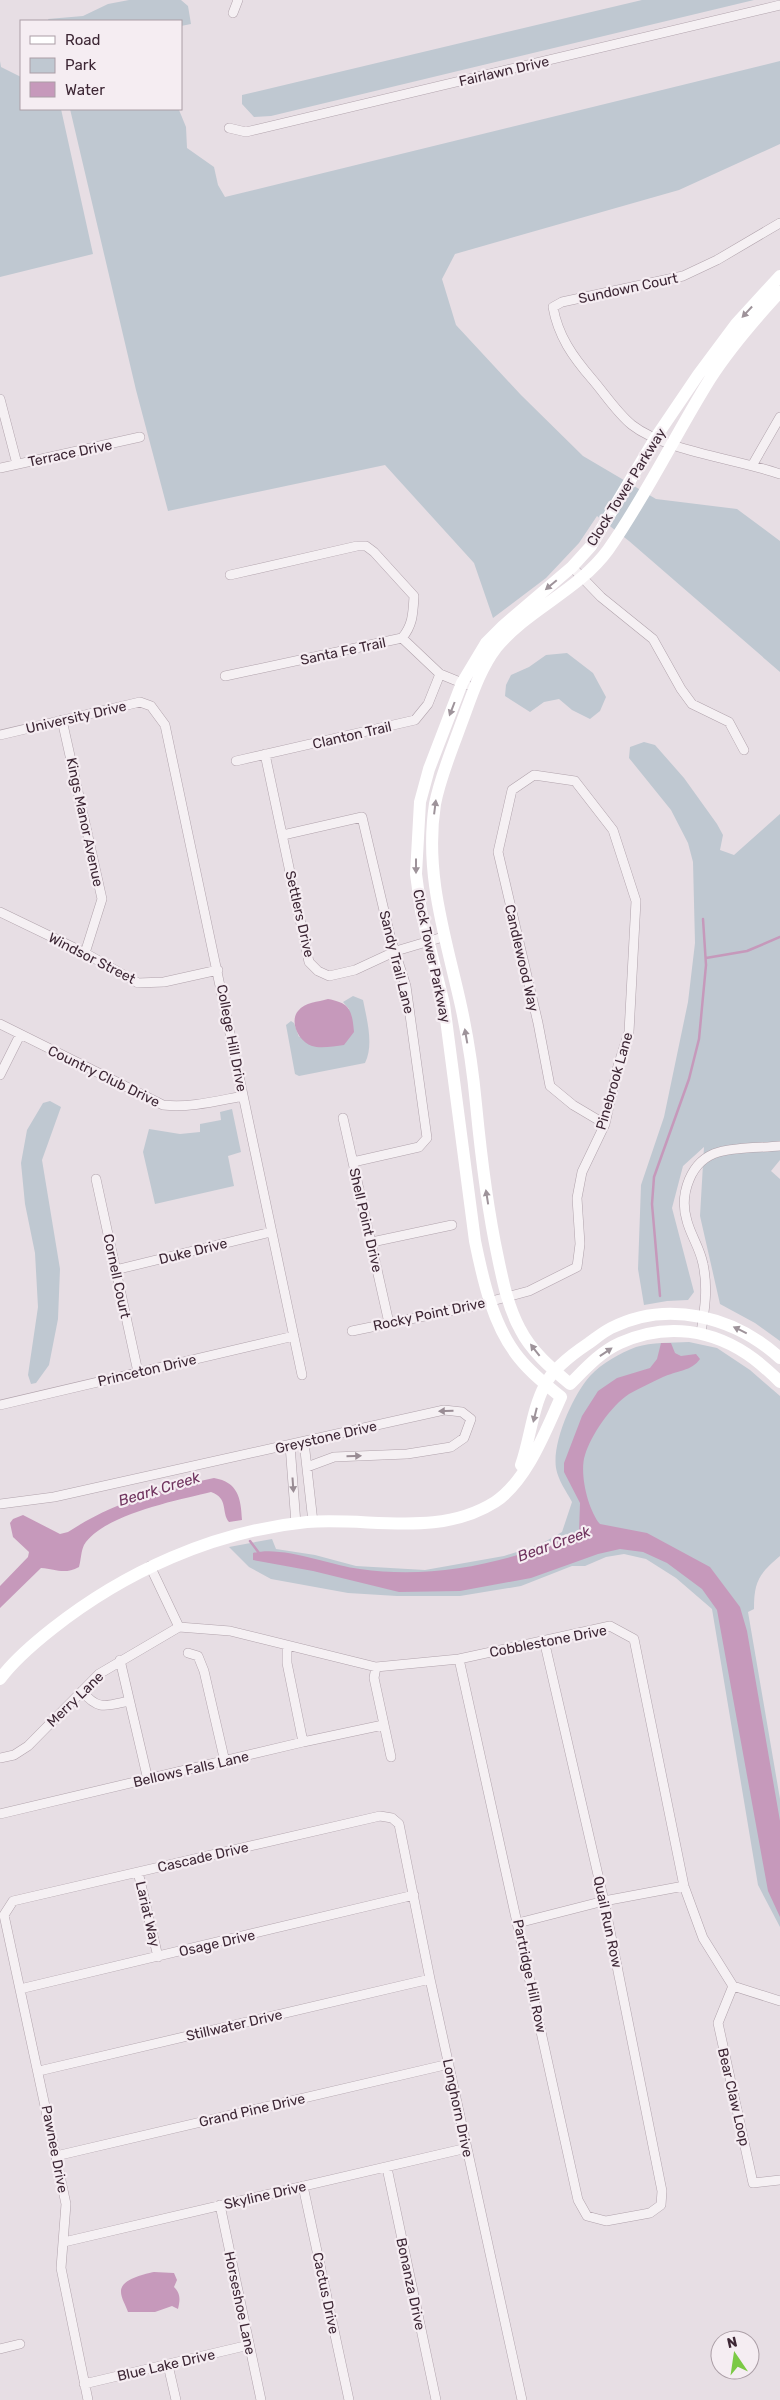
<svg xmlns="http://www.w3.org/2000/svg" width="780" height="2400" viewBox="0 0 780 2400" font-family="Rubik,sans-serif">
<rect width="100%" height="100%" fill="#e7dee4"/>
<!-- green -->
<path fill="#bfc8d1" d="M129,0H181L188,6L191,24L181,26V21H49L48,19L83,16L108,4Z
M642,0H754L271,116L254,117L242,104V95Z
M0,61L1,67L21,77V109H61L93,254L0,277Z
M780,61V144L679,190L455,254L442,279L456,325L521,395L583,456L656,499L737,509L780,541V672L629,541L597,516L579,543L546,578L493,618L474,563L385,465L168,511L136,390L70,109L179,110L186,127L187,148L214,167L218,185L225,197Z
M567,653L593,673L606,697L600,711L590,719L572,710L559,699L544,702L530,712L505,696L506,685L511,675L529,667L546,655Z
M644,742L655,745L684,778L717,824L723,835L720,850L734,855L780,814V1160L771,1171L780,1179V1341L755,1323L720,1304L700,1216L704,1147L683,1166L672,1208L694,1292L688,1300L667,1301L644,1305L638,1269L641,1185L664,1117L688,1002L695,943L693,862L688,843L671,810L629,758L630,747Z
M353,996L363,1000C367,1020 374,1045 365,1063L299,1076L295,1074L286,1025L291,1021L294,1023L299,1037L349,1009L343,1002Z
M50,1101L61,1107L42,1160L60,1269L58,1319L49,1365L36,1383L31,1384L28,1375L38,1307L35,1253L25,1204L21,1163L27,1130L43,1103Z
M232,1109L241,1152L228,1156L234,1186L155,1204L143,1152L149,1129L180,1134L200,1132V1124L221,1120L220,1112Z
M689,1342L717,1348L750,1370L780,1396V1556C759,1574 754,1581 754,1609L748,1612L780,1799V1927L758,1885L712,1609L676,1578L646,1559L624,1554L606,1557L585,1566H572L521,1586L460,1596H397L348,1593L271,1579L249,1567L229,1547L272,1539L276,1549L315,1555L356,1566L425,1570L504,1556L539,1545L562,1532L572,1502C566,1491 558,1480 556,1468C552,1442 573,1395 590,1376C602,1363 620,1353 636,1347C652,1342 671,1343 689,1342Z"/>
<!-- water -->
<path fill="#c699bb" d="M328,999C350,1003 352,1010 354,1032L344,1045C334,1046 321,1049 312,1046C299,1042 289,1022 298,1011C305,1002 318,1002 328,999Z
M661,1343H671L675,1353L681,1356L696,1354L700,1359C692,1371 676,1371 663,1377C652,1382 640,1388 629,1394C611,1406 591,1435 585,1455C579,1473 588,1510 600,1524L647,1533L710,1567L740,1607L747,1631L780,1821V1917L768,1891L717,1610L702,1589L667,1563L643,1552L620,1549L598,1554L531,1578L460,1591L399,1592L313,1571L253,1560V1553C281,1545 330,1565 360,1569C435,1580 510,1562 579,1533L580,1503L564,1472V1463L582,1416L598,1391L617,1378L650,1368L657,1359Z
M214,1478C238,1482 241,1498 242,1520L229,1522C221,1513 229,1498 211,1492C178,1500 102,1515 84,1545C81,1551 81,1560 79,1567C64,1575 56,1569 41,1568L0,1608V1586L28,1557L29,1552L13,1537L10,1523L13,1519L23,1515L60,1534L68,1532C114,1502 161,1489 214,1478Z
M154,2272L174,2273L177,2280L174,2287C181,2294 180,2300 178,2309L172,2306L155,2312H128C126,2306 121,2298 121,2292C120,2279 145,2274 154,2272Z"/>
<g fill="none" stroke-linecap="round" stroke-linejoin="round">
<!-- stream -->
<path stroke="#c699bb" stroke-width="2.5" d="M706,958L747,951L780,937
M660,1296L652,1204L654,1177L689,1079L699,1039L706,965L703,919
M250,1541L259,1553"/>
<defs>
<path id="street" d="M233,13L238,0
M229,128L246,132L780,5
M780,223L717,260L683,276L562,302L553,307C558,336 573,357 592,379C605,394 617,413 632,425C665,451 738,459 780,474
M0,399L17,464
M753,464L780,417
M0,468L140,437
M572,567L601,597L653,639L681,689L692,704L729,722L744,750
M230,575L357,546H366L374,552L414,596C413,613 413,625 402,638
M225,676L402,638L440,674L467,685
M62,720L102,899L85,953
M0,735L140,702L151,706L165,725L302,1375
M265,754L309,962L318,971L329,976L355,970L396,951L443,937
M236,761L415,720L428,704L440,674
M283,835L362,817L390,936L406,986L427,1138L419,1147L353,1162
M0,912L85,953L138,983L164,982L218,970
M0,1024L163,1105C190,1108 216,1101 243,1096
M0,1075L20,1035
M343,1118L389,1323
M96,1179L138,1372
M372,1242L452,1225
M115,1270L271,1232
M352,1331L473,1306L529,1291L577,1267L580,1244L577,1198L582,1172L605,1124L618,1066L629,1032L636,901L613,830L575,781L534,775L512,790L498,852L538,1023L550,1086L573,1105L605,1124
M701,1332C705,1309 708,1287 703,1264C700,1248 691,1236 687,1221C679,1195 690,1160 719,1152C738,1147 760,1148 780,1146
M0,1405L294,1336
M304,1442L313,1522
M290,1445L296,1524
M0,1504L54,1497L444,1410L462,1412L471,1419L464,1438L451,1447L407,1454L334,1457L307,1467
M150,1566L179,1627
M179,1627L230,1631L376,1667L459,1659L610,1626L634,1639L684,1886L703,1938L733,1986L780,2001
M287,1647V1663L303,1742
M188,1653L198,1656L204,1671L225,1762
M459,1659L578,2200L587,2216L606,2221L650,2213L661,2205L662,2191L604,1901L544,1640
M120,1660L148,1780
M376,1667L374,1678L391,1757
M82,1691C98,1711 106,1706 129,1701
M0,1758L14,1755L28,1746L99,1674L179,1627
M0,1814L303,1742L383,1725
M138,1872L158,1957
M518,1923L604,1901L684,1886
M733,1986L718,2023L753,2183L780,2180
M20,1989L414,1895
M39,2071L430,1979
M56,2156L449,2064
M387,2168L436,2400
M303,2186L349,2400
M220,2205L261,2400
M64,2242L467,2148
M0,2349L20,2344
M168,2365L176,2400
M84,2384L249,2345
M88,2400L61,2268L66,2204L4,1915L13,1901L380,1816L392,1818L399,1824L430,1979L522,2400"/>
</defs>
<!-- street casing -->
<use href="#street" stroke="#b1a3ac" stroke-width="10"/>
<!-- street -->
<use href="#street" stroke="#f5f0f3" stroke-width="9"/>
<!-- secondary -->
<path stroke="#fff" stroke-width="12" d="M780,292C755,319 730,348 710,379C675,435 646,496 608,550C578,591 528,609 496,648C479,670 470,701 460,727C451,752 440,778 435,804C424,874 446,938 461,1006C468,1038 473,1072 476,1104C481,1156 487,1207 498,1258C503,1282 508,1307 520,1329C531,1351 551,1368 570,1384C585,1369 600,1352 620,1343C666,1322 714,1329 754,1359C763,1366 772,1374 780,1382
M521,1465C530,1440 532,1409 545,1385C553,1368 574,1353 589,1343C596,1338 603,1332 611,1328C668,1299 735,1317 780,1358
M0,1679C14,1660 33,1644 52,1629C124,1572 214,1531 307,1522C371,1517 438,1538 495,1502C527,1481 546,1430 561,1397C546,1385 531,1373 519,1358C493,1326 483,1280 475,1241L444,1004L421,911L416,874L420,802L429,769L462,683L486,643L503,626L572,567L591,546L656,437L698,375L736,324L780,276"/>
</g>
<!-- one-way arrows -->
<defs><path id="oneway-solid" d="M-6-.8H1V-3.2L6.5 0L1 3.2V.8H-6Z" transform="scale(1.25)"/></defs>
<g fill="#9e939a">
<use href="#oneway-solid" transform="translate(747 312) rotate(133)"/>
<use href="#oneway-solid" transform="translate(551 585) rotate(140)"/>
<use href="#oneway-solid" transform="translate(452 709) rotate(111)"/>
<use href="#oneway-solid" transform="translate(435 807) rotate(-83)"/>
<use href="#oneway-solid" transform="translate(416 866) rotate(90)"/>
<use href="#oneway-solid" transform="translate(466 1036) rotate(-100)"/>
<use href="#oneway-solid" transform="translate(487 1197) rotate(-99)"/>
<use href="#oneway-solid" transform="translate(740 1330) rotate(-154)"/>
<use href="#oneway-solid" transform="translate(535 1350) rotate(-128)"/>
<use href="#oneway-solid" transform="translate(606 1352) rotate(-34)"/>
<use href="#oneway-solid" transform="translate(535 1415) rotate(104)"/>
</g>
<g fill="#998c94">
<use href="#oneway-solid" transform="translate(446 1411) rotate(179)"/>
<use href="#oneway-solid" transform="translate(354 1456) rotate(-2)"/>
<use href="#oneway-solid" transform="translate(293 1485) rotate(86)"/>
</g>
<g text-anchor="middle" stroke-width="4.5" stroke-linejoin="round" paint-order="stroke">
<!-- street labels -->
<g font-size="14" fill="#3d2735" stroke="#f5edf2">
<text transform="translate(504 71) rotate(-13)" y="5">Fairlawn Drive</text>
<text transform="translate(628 288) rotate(-12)" y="5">Sundown Court</text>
<text transform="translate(70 453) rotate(-12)" y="5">Terrace Drive</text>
<text transform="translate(626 487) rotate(-58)" y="5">Clock Tower Parkway</text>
<text transform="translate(343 651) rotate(-12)" y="5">Santa Fe Trail</text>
<text transform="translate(76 717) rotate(-13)" y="5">University Drive</text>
<text transform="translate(352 735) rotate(-13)" y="5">Clanton Trail</text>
<text transform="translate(85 822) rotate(78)" y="5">Kings Manor Avenue</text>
<text transform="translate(300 914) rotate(77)" y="5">Settlers Drive</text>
<text transform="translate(432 956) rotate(78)" y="5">Clock Tower Parkway</text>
<text transform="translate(92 958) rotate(27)" y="5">Windsor Street</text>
<text transform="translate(522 958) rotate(77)" y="5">Candlewood Way</text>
<text transform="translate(397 962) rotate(76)" y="5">Sandy Trail Lane</text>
<text transform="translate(232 1038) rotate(79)" y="5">College Hill Drive</text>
<text transform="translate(104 1076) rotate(26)" y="5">Country Club Drive</text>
<text transform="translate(614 1081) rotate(-74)" y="5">Pinebrook Lane</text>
<text transform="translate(366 1220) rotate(77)" y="5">Shell Point Drive</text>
<text transform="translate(193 1251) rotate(-14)" y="5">Duke Drive</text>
<text transform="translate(117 1276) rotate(78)" y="5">Cornell Court</text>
<text transform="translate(429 1314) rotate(-12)" y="5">Rocky Point Drive</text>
<text transform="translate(147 1370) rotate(-13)" y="5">Princeton Drive</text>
<text transform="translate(326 1437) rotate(-13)" y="5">Greystone Drive</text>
<text transform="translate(548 1641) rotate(-11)" y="5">Cobblestone Drive</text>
<text transform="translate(75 1699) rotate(-44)" y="5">Merry Lane</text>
<text transform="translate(191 1769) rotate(-13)" y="5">Bellows Falls Lane</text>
<text transform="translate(203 1857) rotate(-13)" y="5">Cascade Drive</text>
<text transform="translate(148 1914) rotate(77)" y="5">Lariat Way</text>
<text transform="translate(608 1922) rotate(78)" y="5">Quail Run Row</text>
<text transform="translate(217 1943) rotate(-13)" y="5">Osage Drive</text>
<text transform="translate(530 1976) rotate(78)" y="5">Partridge Hill Row</text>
<text transform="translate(234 2025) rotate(-13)" y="5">Stillwater Drive</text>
<text transform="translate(734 2097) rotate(77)" y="5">Bear Claw Loop</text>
<text transform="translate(458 2108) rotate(78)" y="5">Longhorn Drive</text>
<text transform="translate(252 2110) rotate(-13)" y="5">Grand Pine Drive</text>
<text transform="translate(55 2149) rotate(79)" y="5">Pawnee Drive</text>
<text transform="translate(265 2195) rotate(-13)" y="5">Skyline Drive</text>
<text transform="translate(411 2284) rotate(78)" y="5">Bonanza Drive</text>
<text transform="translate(326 2293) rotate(78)" y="5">Cactus Drive</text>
<text transform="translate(240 2303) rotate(78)" y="5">Horseshoe Lane</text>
<text transform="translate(166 2365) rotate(-13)" y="5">Blue Lake Drive</text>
</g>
<!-- water labels -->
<g font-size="15" font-style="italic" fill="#6f335e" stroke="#f5edf2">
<text transform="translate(159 1489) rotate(-17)" y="5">Beark Creek</text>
<text transform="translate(554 1544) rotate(-20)" y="5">Bear Creek</text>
</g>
</g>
<!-- legend -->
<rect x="20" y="20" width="162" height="90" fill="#f5edf2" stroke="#ab9ea6"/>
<rect x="30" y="36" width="25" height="8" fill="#ffffff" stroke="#ab9ea6"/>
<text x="65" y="45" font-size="15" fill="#3d2735">Road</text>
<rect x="30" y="58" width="25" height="15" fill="#bfc8d1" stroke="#ab9ea6"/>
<text x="65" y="70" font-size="15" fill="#3d2735">Park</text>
<rect x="30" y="82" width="25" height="15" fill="#c699bb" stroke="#ab9ea6"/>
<text x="65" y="95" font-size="15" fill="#3d2735">Water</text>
<!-- north arrow -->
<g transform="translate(735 2355) rotate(347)"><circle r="24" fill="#f5edf2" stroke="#ab9ea6"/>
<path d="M0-4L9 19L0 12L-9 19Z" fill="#7bc945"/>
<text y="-8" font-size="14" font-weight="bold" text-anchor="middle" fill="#3d2735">N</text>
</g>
</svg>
